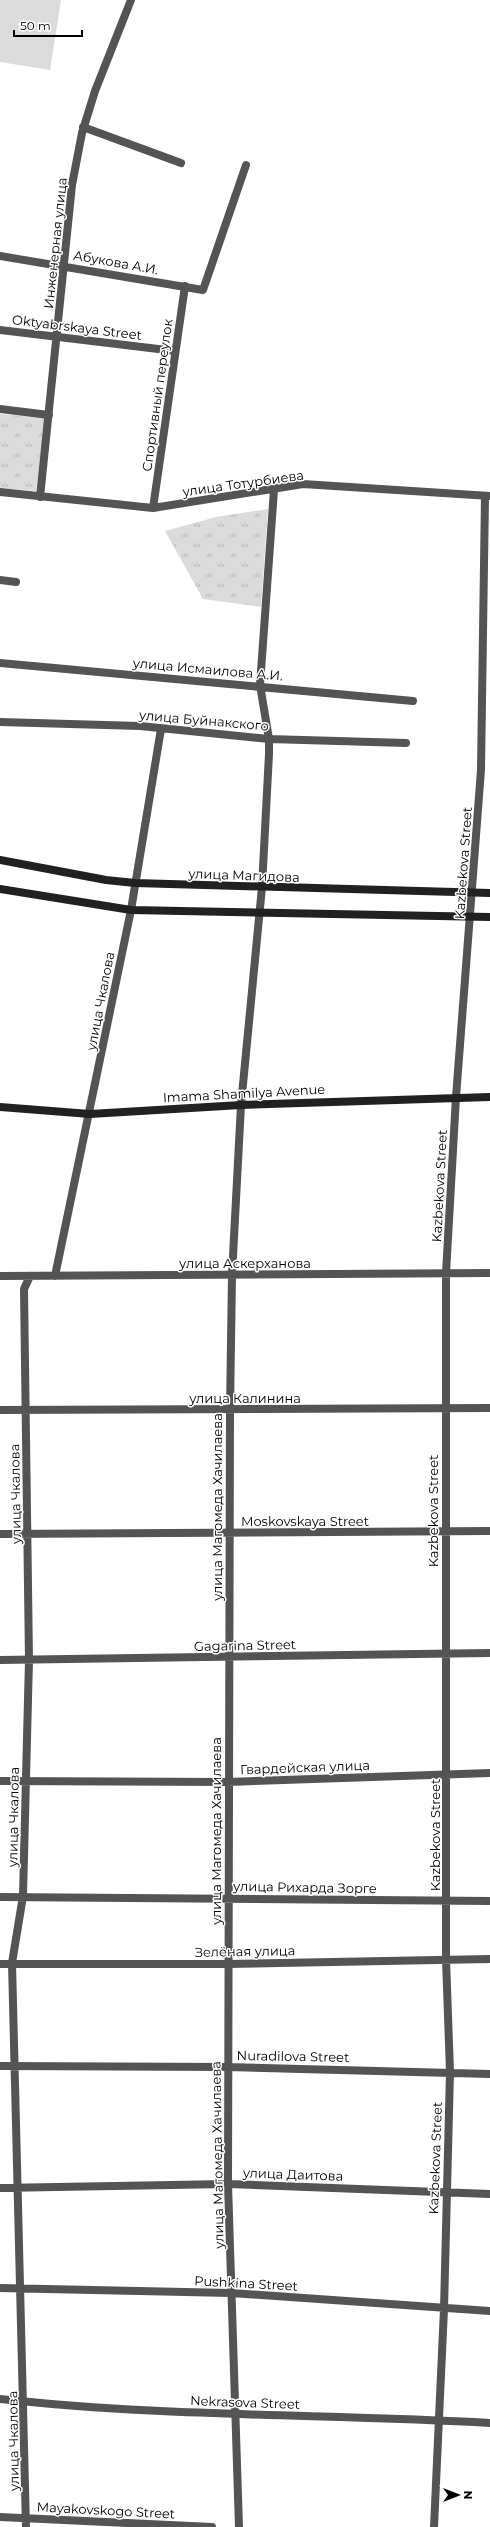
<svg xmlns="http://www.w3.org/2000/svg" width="490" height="2527" viewBox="0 0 490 2527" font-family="Montserrat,sans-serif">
<defs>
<pattern id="park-tufts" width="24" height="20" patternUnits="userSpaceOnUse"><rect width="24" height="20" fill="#dbdbdb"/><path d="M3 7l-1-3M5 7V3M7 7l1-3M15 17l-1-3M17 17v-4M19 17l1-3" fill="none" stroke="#bababa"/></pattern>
</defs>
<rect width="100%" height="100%" fill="#fff"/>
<!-- grass -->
<path fill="#dbdbdb" d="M0,0H61L50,70L0,62Z"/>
<!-- park -->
<path fill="url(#park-tufts)" d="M0,414L45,418L36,491L0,488Z
M268,509L261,607L203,599L165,531L216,517Z"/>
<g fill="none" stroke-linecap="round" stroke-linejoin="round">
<!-- street -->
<path stroke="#545454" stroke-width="8" d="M83,127L181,163
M0,256L203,290L246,165
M0,330L175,351
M0,409L49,415
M0,492L153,508L303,484L490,496
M40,497L72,185L82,133L95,91L131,0
M153,508L185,286
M0,580L16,582
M0,663L413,701
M0,722L140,726L269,739L406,743
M0,1276L490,1273
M55,1276L131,910L161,729
M0,1410L490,1408
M0,1534L490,1531
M0,1660L490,1653
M0,1781L228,1782L490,1773
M0,1897L490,1901
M0,1964H228L490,1959
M0,2066L228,2067L490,2074
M0,2188L228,2184L490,2194
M0,2288L231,2293L490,2311
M0,2399C163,2417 327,2414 490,2423
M0,2517L212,2527
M26,2527L12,1963L23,1896L29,1660L24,1289L30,1276
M239,2527L228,2184L230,1410L232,1275L241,1105L262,887L269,754V739L260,685L274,490
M434,2527L444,2309L450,2072L446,1959V1273L456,1097L481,770L485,496"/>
<!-- secondary -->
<path stroke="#212121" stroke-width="8" d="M0,860L106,880L135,883L490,893
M0,889L131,910L490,917
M0,1107L90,1114L241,1105L490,1097"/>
</g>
<g text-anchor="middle" stroke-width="3" stroke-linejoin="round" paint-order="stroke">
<!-- street labels -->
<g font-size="13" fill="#000" stroke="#fff">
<text transform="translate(55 243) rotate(-84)" y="5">Инженерная улица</text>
<text transform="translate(116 262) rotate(10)" y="5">Абукова А.И.</text>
<text transform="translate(77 327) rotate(7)" y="5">Oktyabrskaya Street</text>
<text transform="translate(157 395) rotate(-82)" y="5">Спортивный переулок</text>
<text transform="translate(243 483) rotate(-8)" y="5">улица Тотурбиева</text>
<text transform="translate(208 669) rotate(5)" y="5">улица Исмаилова А.И.</text>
<text transform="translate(204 720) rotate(5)" y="5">улица Буйнакского</text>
<text transform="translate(463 863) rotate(-86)" y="5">Kazbekova Street</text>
<text transform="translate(244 875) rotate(2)" y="5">улица Магидова</text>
<text transform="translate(100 1001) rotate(-79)" y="5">улица Чкалова</text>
<text transform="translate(244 1093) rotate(-3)" y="5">Imama Shamilya Avenue</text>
<text transform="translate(439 1186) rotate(-87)" y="5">Kazbekova Street</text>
<text x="245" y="1268">улица Аскерханова</text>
<text x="245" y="1403">улица Калинина</text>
<text transform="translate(15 1494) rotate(-91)" y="5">улица Чкалова</text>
<text transform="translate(217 1507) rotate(-90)" y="5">улица Магомеда Хачилаева</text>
<text transform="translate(433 1511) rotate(-90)" y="5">Kazbekova Street</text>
<text x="305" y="1526">Moskovskaya Street</text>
<text transform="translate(245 1645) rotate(-1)" y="5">Gagarina Street</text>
<text transform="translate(305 1767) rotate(-2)" y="5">Гвардейская улица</text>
<text transform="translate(13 1817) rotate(-89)" y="5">улица Чкалова</text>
<text transform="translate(216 1831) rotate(-90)" y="5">улица Магомеда Хачилаева</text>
<text transform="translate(435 1835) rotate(-90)" y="5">Kazbekova Street</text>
<text transform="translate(305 1887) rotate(1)" y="5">улица Рихарда Зорге</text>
<text transform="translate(245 1951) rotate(-1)" y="5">Зелёная улица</text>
<text transform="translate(293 2056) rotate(1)" y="5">Nuradilova Street</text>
<text transform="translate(217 2155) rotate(-91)" y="5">улица Магомеда Хачилаева</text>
<text transform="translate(435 2158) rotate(-88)" y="5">Kazbekova Street</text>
<text transform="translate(293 2174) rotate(2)" y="5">улица Даитова</text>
<text transform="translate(246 2283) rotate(3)" y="5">Pushkina Street</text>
<text transform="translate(245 2402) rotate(2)" y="5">Nekrasova Street</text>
<text transform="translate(13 2441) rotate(-91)" y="5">улица Чкалова</text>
<text transform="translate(106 2510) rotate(3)" y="5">Mayakovskogo Street</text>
</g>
</g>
<!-- north arrow -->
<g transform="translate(458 2495) rotate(90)" stroke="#ffffff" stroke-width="3" paint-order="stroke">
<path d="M0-3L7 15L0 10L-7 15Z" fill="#000000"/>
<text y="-6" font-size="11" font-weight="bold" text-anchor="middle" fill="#000000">N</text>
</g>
<!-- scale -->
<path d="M14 30v6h68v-6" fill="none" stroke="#000000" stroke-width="2"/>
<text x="20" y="30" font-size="12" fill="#000000" stroke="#ffffff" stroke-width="3" paint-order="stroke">50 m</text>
</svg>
